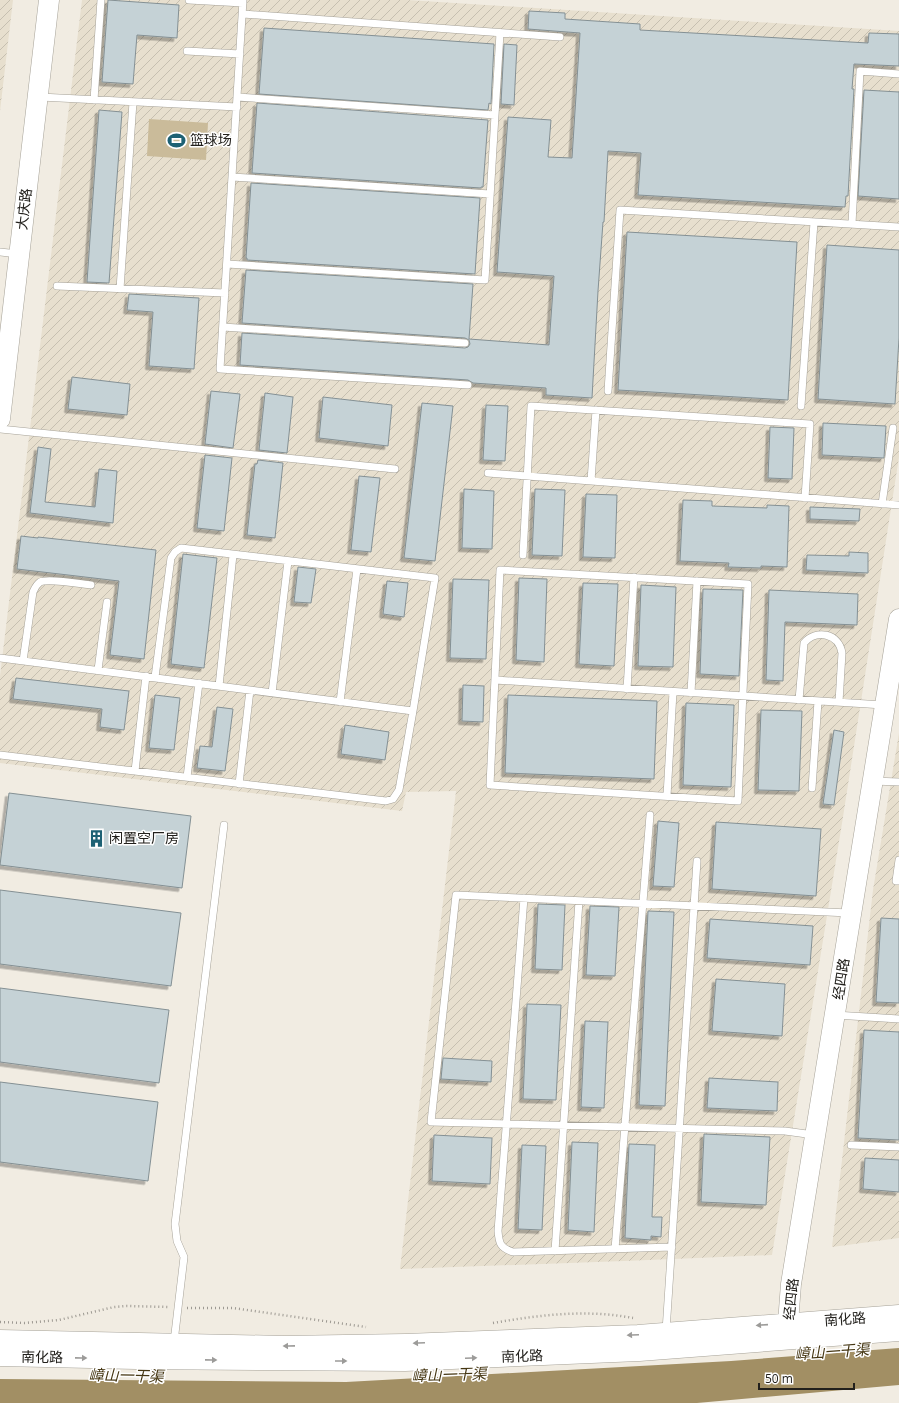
<svg xmlns="http://www.w3.org/2000/svg" width="899" height="1403" viewBox="0 0 899 1403" font-family="'Open Sans','Noto Sans SC',sans-serif">
<defs>
<pattern id="industrial-furrows" width="10" height="10" patternUnits="userSpaceOnUse"><rect width="10" height="10" fill="#e7dfce"/><path d="M-1 1l2-2M0 10L10 0M9 11l2-2" fill="none" stroke="#c6bfb0"/></pattern>
<filter id="shadow"><feDropShadow dx="-3.5" dy="3.5" stdDeviation="0" flood-color="#0004"/></filter>
</defs>
<rect width="100%" height="100%" fill="#f1ece2"/>
<!-- industrial -->
<path fill="url(#industrial-furrows)" d="M0,0H13L0,111Z
M82,0H407L899,31V457L843,817L772,1255L624,1261L400,1269L456,791L406,792L402,811L0,763V676Z
M899,733V1238L832,1247L873,890Z"/>
<!-- garden -->
<path fill="#cabb9a" d="M149,119L208,123L206,160L147,156Z"/>
<!-- water -->
<path fill="#a28f64" d="M899,1348V1385L697,1403H0V1379L346,1382L731,1361Z"/>
<!-- building -->
<path fill="#c5d2d6" stroke="#849094" filter="url(#shadow)" d="M108,0L179,5L177,38L137,35L133,84L102,82Z
M529,11L565,13V19L640,24V30L868,43L869,33L899,34V66L854,64L852,89H854L848,196H846L845,207L638,195L641,153L608,151L604,222H603L598,291L592,398L546,395V388L473,383L468,380L240,365L242,333L465,348L468,347L470,344L469,340L465,338L242,323L246,270L473,284L469,339L549,345L554,276L497,272L508,117L551,120L548,157L572,158L580,33L528,29Z
M264,28L494,44L491,104L489,103L488,110L259,94Z
M504,44L517,45L514,105L501,104Z
M864,90L899,92V199L858,196Z
M257,103L488,120L483,187H481V188L252,173Z
M99,110L122,112L109,283L87,282Z
M251,183L480,198L475,274L247,260V258H246Z
M627,232L797,242L788,400L618,390Z
M827,245L899,250V338L895,404L818,399Z
M129,294L199,298L194,369L149,366L153,312L127,310Z
M72,377L130,384L127,415L68,409Z
M211,391L240,394L233,448L205,444Z
M265,393L293,397L287,453L259,450Z
M323,397L392,405L388,446L319,438Z
M422,403L453,406L435,561L404,558Z
M486,405L508,406L505,461L483,460Z
M823,423L886,426L884,458L822,455Z
M770,427L794,428L792,479L768,478Z
M38,447L51,449L45,502L95,507L99,469L117,471L113,523L30,513Z
M205,455L232,458L224,531L197,528Z
M258,460L283,463L275,538L247,535L255,464H257Z
M359,476L380,478L371,552L351,550Z
M464,489L494,491L492,549L462,548Z
M535,489L565,490L562,556L532,555Z
M586,494L617,495L615,558L583,557Z
M683,500L712,501V506L767,508V505L789,506L787,567L761,566V568L728,567L729,563L680,561Z
M810,507L860,509L859,521L810,519Z
M21,536L38,538V537L156,550L144,659L110,655L119,581L17,569Z
M849,552L868,553V573L806,570L807,555L849,556Z
M183,554L217,558L204,668L171,664Z
M298,567L316,569L311,603L294,602Z
M519,578L547,579L544,662L516,660Z
M453,579L489,580L486,659L450,658Z
M387,581L408,583L404,617L383,614Z
M583,583L618,584L614,666L579,664Z
M641,585L676,587L673,667L638,666Z
M703,589L743,590L739,676L700,674Z
M769,590L858,594L857,625L785,622L783,681L766,680Z
M16,678L129,691L124,730L100,727L102,709L13,699Z
M463,685L484,686L483,722L462,721Z
M155,695L180,698L174,750L149,748Z
M508,695L657,701L654,779L505,773Z
M686,703L734,705L731,787L683,785Z
M217,707L233,709L225,771L197,768L200,746L212,747Z
M761,710L802,711L799,791L758,790Z
M345,725L389,732L385,760L341,754Z
M834,730L844,732L834,805L823,804Z
M9,793L191,816L182,888L0,865Z
M658,821L679,823L674,887L653,886Z
M716,822L821,829L816,896L712,889Z
M0,890L181,913L171,986L0,964Z
M538,904L565,905L562,970L535,969Z
M590,906L619,907L615,976L586,975Z
M648,911L674,912L665,1106L639,1105Z
M881,918L899,919V1003L876,1002Z
M710,919L813,926L810,965L707,958Z
M716,979L785,984L782,1036L712,1031Z
M0,988L169,1010L159,1083L0,1062Z
M527,1004L561,1005L556,1100L523,1099Z
M585,1021L608,1022L604,1108L581,1107Z
M864,1030L899,1032V1140L858,1138Z
M443,1058L492,1061L491,1082L441,1079Z
M709,1078L778,1082L777,1111L707,1108Z
M0,1082L158,1102L148,1181L0,1162Z
M704,1134L770,1137L766,1205L701,1202Z
M434,1135L492,1138L490,1184L432,1181Z
M572,1142L598,1143L594,1232L568,1230Z
M629,1144L655,1145L652,1217H662L661,1237L651,1236V1240L625,1238Z
M522,1145L546,1146L542,1230L518,1229Z
M865,1158L899,1160V1192L863,1189Z"/>
<g fill="none" stroke-linecap="round" stroke-linejoin="round">
<defs>
<path id="lane" d="M189,0L243,3
M243,0L220,369L468,385
M243,14L560,37
M187,51L240,54
M40,97L237,107
M237,97L495,115
M94,100L101,0
M232,177L490,194
M852,224L860,71L899,74
M0,252L18,254
M227,264L485,280L500,33
M57,286L225,293
M120,289L133,102
M223,327L465,343
M608,391L620,210L899,227
M801,406L814,222
M0,429L395,469
M488,473L899,505
M591,481L596,410
M882,504L893,428
M523,555L531,406L810,424L805,498
M500,570L748,584L738,801L490,785Z
M0,658L413,711L435,578L181,548L175,552L171,558L155,677
M23,661L33,592C35,588 36,585 40,582C48,578 81,584 91,585
M98,670L107,602
M495,680L883,705
M219,686L233,555
M627,689L634,577
M272,693L288,561
M691,693L697,581
M799,700L804,643C816,629 839,633 842,653L839,702
M340,702L357,569
M0,755L386,801L393,799L399,790L413,711
M135,771L146,676
M187,777L199,683
M873,781L899,782
M239,784L250,690
M812,788L818,701
M667,796L673,692
M899,860L896,881H899
M524,898L498,1231C499,1243 500,1248 513,1252L672,1247
M835,1015L899,1019
M814,1135L785,1131L431,1122L456,895L849,913
M851,1145L899,1147
M615,1249L650,815
M555,1251L579,901
M666,1331L697,861
M174,1342L184,1257L177,1241L175,1224L224,825"/>
<path id="secondary" d="M0,419L49,0
M789,1336L788,1323L791,1284L899,619
M0,1340L284,1346L405,1344L638,1335L899,1315
M0,1356L136,1359L405,1361L639,1351L899,1331"/>
</defs>
<!-- lane casing -->
<use href="#lane" stroke="#a6a298" stroke-width="8"/>
<!-- secondary casing -->
<use href="#secondary" stroke="#a6a298" stroke-width="21"/>
<!-- path -->
<path stroke="#9d9992" stroke-width="2.5" stroke-dasharray="1 3" stroke-linecap="butt" d="M187,1308H233L366,1327
M0,1322L24,1323L59,1320L114,1307L127,1306L170,1307
M493,1323C539,1315 586,1309 633,1318"/>
<!-- lane -->
<use href="#lane" stroke="#fff" stroke-width="7"/>
<!-- secondary -->
<use href="#secondary" stroke="#fff" stroke-width="20"/>
</g>
<!-- one-way arrows -->
<defs><path id="oneway-solid" d="M-6-.8H1V-3.2L6.5 0L1 3.2V.8H-6Z"/></defs>
<g fill="#9c9b99">
<use href="#oneway-solid" transform="translate(762 1325) rotate(176)"/>
<use href="#oneway-solid" transform="translate(633 1335) rotate(177)"/>
<use href="#oneway-solid" transform="translate(419 1343) rotate(178)"/>
<use href="#oneway-solid" transform="translate(289 1346) rotate(179)"/>
<use href="#oneway-solid" transform="translate(81 1358) rotate(1)"/>
<use href="#oneway-solid" transform="translate(471 1358) rotate(-2)"/>
<use href="#oneway-solid" transform="translate(211 1360) rotate(1)"/>
<use href="#oneway-solid" transform="translate(341 1361)"/>
</g>
<!-- icons -->
<defs>
<symbol id="stadium-bare" viewBox="-9 -9 18 18"><path d="M0-5a6.5 5 0 1 0 0 10a6.5 5 0 1 0 0-10ZM-3.5-1.8h7v3.6h-7Z" fill="#1d6174" stroke="#fff" stroke-width="2.5" paint-order="stroke"/></symbol>
<symbol id="building-bare" viewBox="-9 -9 18 18"><path d="M-4-6H4V6H1V3H-1V6H-4ZM-2.5-4.3h1.7v1.8h-1.7ZM.8-4.3h1.7v1.8H.8ZM-2.5-1h1.7V.8h-1.7ZM.8-1h1.7V.8H.8Z" fill="#1d6174" stroke="#fff" stroke-width="2.5" paint-order="stroke"/></symbol>
</defs>
<g fill-rule="evenodd">
<use href="#stadium-bare" x="164" y="128" width="25" height="25"/>
<use href="#building-bare" x="84" y="826" width="25" height="25"/>
</g>
<g text-anchor="middle" stroke-width="3" stroke-linejoin="round" paint-order="stroke">
<!-- poi labels -->
<g font-size="14" fill="#22201c" stroke="#fff" text-anchor="start">
<text x="190" y="145">篮球场</text>
<text x="109" y="843">闲置空厂房</text>
</g>
<!-- street labels -->
<g font-size="14" fill="#22201c" stroke="#fff">
<text transform="translate(24 209) rotate(-83)" y="5">大庆路</text>
<text transform="translate(841 979) rotate(-81)" y="5">经四路</text>
<text transform="translate(791 1299) rotate(-84)" y="5">经四路</text>
<text transform="translate(845 1319) rotate(-4)" y="5">南化路</text>
<text transform="translate(522 1356) rotate(-2)" y="5">南化路</text>
<text transform="translate(42 1357) rotate(1)" y="5">南化路</text>
</g>
<!-- water labels -->
<g font-size="15" font-style="italic" fill="#453612" stroke="#fff">
<text transform="translate(832 1352) rotate(-4)" y="5">嶂山一干渠</text>
<text transform="translate(449 1375) rotate(-2)" y="5">嶂山一干渠</text>
<text transform="translate(126 1376) rotate(1)" y="5">嶂山一干渠</text>
</g>
</g>
<!-- scale -->
<path d="M759 1383v6h95v-6" fill="none" stroke="#22201c" stroke-width="2"/>
<text x="765" y="1383" font-size="12" fill="#22201c" stroke="#ffffff" stroke-width="3" paint-order="stroke">50 m</text>
</svg>
